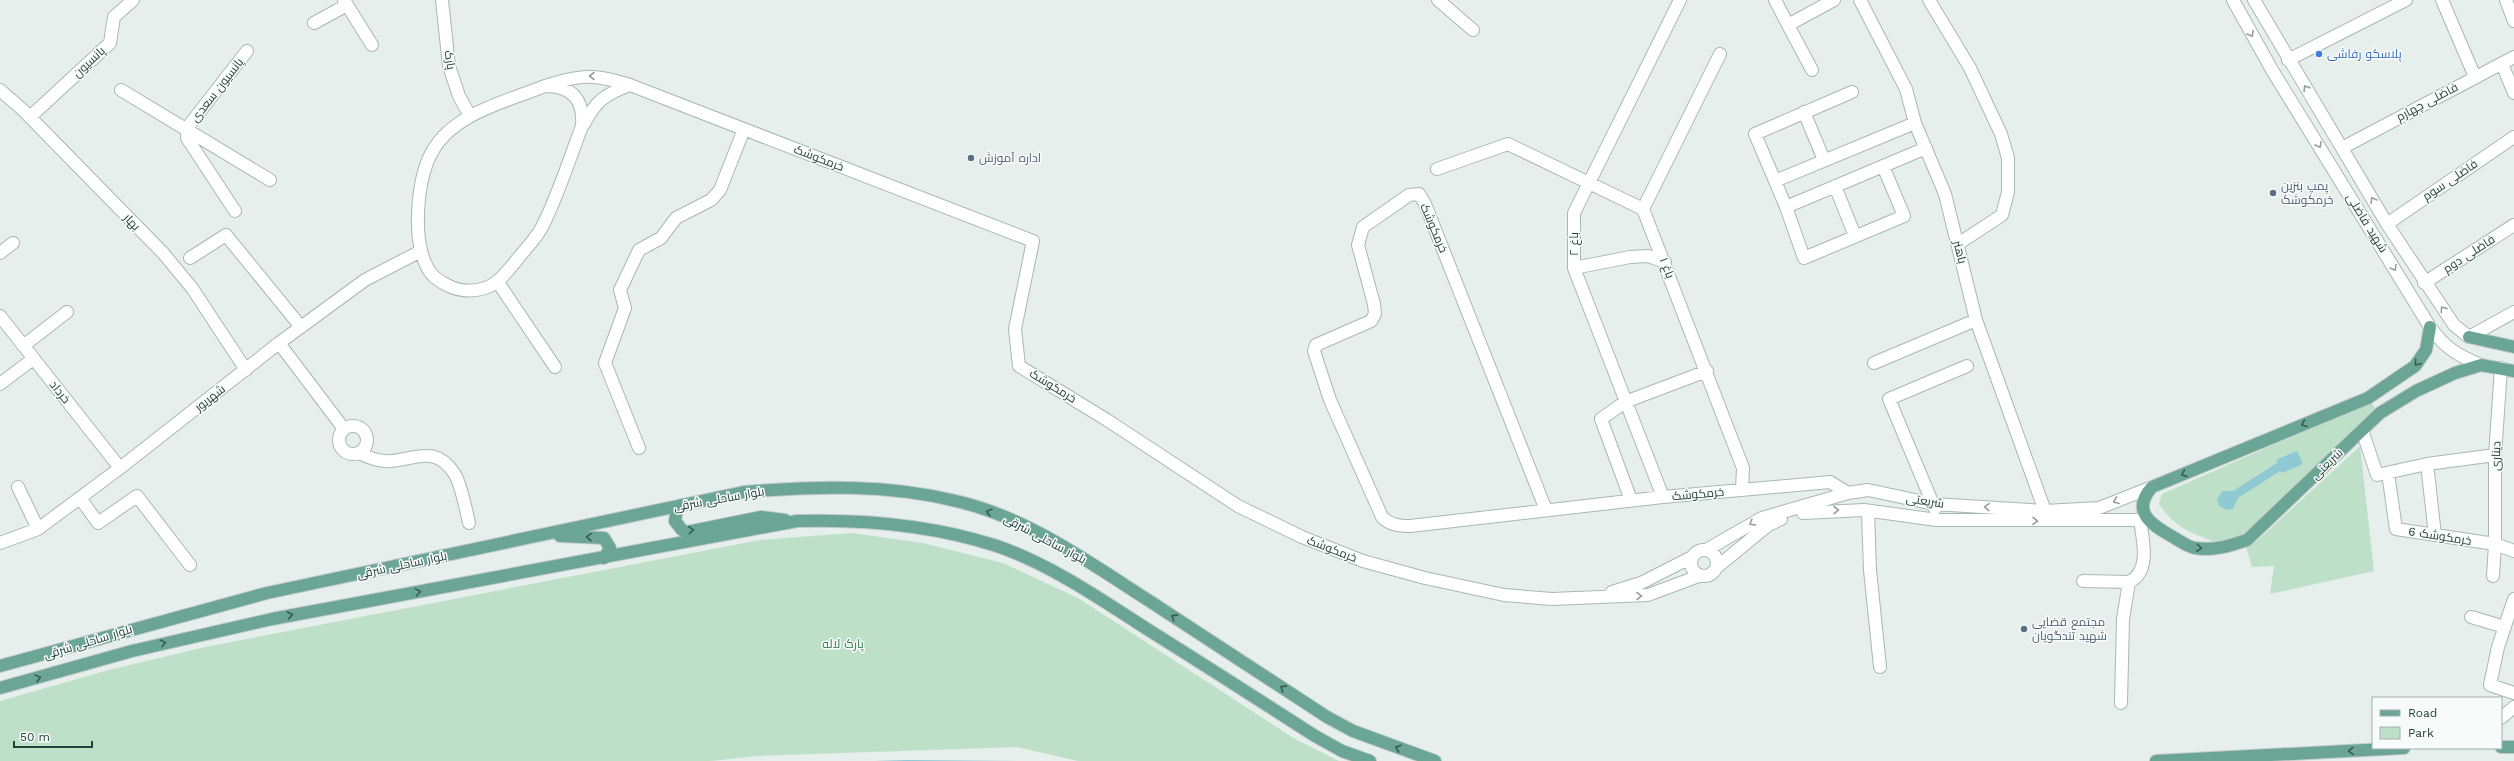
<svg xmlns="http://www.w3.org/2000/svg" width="2514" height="761" viewBox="0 0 2514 761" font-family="'Work Sans',Cairo,sans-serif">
<rect width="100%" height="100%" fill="#e6efeb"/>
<!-- green -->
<path fill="#bfe0c8" d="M2370,402L2376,409L2245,535L2221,544C2192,533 2177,530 2159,504L2162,494Z
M2360,446L2374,571L2270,594L2274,566L2252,567L2246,547L2258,540Z
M852,533L923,543L1003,563L1078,598L1295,739L1339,761H1078L1017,747L758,756L711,761H0V701L105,671L205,647L760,540Z"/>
<!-- water -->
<path fill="#8ec9d4" d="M2297,451L2303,464L2282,473L2280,471L2238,498L2233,509L2228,510L2219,506L2217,500L2222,491H2233L2277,463L2276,460Z
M907,760L1017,761H1019H874Z"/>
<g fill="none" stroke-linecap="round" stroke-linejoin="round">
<defs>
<path id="minor" d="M344,0L372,45
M442,0L449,66L459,96L470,116
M1438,0L1473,30
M1775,0L1788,25L1834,0
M1860,0L1906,89L1915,123L1945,194L1976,320L2045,511
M1929,0L1970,68L2001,134L2008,158V192L2002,215L1958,244
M2233,0L2272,70L2430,327C2445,348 2457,355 2481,365
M2254,0L2387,224L2454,325L2469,337L2514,312
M2442,0L2475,77
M2506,0L2514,21
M314,23L347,5
M1788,25L1812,70
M1720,54L1643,209L1743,468L1742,490
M2288,60L2406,0
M2502,64L2514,93
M545,86C581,74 594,74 630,85L1033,241L1015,329L1019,366L1107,420L1238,506L1302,537L1363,561L1425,578L1504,595L1552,599L1648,595L1699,576
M545,86C572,86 584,99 582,126C569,160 558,196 542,227C536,239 524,250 516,261C508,270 501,281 490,286C477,292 461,292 449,286C440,282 431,276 427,267C412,238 417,179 432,152C453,113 508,101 545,86Z
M0,90L23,110L163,253L192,288L246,370
M121,90L270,180
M1804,112L1824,160
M30,117L110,43L114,17L133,0
M1915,123L1775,181L1786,207L1926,148
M584,124C596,100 606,94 630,85
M2342,148L2514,57
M1437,169L1508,144L1643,209
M1775,181L1755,134L1852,92
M1835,186L1855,236
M1786,207L1804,258L1904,216L1883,166
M235,211L187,138V128L247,51
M2387,224L2514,137
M0,253L13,243
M190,258L226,235L301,327
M1574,268L1630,257L1648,256L1665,262
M497,281L555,367
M2424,283L2514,225
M0,316L120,468
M279,343L344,429
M23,346L67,312
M1874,363L1976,320
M0,384L33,359
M339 440a14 14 0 1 1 28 0a14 14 0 1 1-28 0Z
M2362,430L2377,475L2427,464L2495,455
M639,448L605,363L625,308L620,290L639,250L661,238L676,218L711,200L720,190L744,129
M359,453C369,458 379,462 391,461C417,459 435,445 454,473C461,483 466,510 469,523
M2427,464L2435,535
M2388,473L2396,529L2495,544L2514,551
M18,487L38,529
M1663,497L1574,268V213L1680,0
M80,498L98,523L137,496L190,565
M1631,500L1601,419L1625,402L1707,371
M1935,509L1889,399L1967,366
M1546,510L1425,204L1419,194L1409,195L1363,227L1358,245L1374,304L1375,314L1371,321L1316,345L1314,351L1330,400L1382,517C1390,525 1399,526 1410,526L1663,497L1830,482L1848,493
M1868,512L1870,570L1880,667
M1803,513L1864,510L1937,520H2147
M0,543L38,529L120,468L279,343L365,280L421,251
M1691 563a13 13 0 1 1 26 0a13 13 0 1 1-26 0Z
M1706,550L1762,518L1848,493L1868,490L1934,504L2045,511L2099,508L2152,487
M1717,567L1767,526L1781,519
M2493,576L2495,544V455L2501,368
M2083,581L2129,582
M1612,592L1641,583L1692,557
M2514,599L2498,647L2490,685L2514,693
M2471,617L2505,627
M2121,703L2123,619L2129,582C2151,572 2143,540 2140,521
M2501,718L2514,707"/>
<path id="major" d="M2430,327L2426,350L2415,366L2368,398L2152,487C2130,512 2152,525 2173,537C2180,541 2188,547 2195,548C2214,551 2229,546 2247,540L2380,413L2416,391L2455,373L2481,365L2514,371
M2469,337L2514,347
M681,505L677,509L675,521L682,530L687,532L761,517L785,520
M560,536L604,538L610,548L604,558
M0,666L267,593L744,492C815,486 887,484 956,501C1027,517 1090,563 1151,602C1209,640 1268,678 1327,717L1353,731L1435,761
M0,688L132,651L272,619L797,521C865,519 932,525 997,546C1051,565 1099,598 1147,629C1203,664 1259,700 1315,736L1342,751L1370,761
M2501,747H2514
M2156,761L2404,748"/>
</defs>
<!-- minor casing -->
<use href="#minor" stroke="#a8b8b2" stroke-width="14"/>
<!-- major casing -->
<use href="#major" stroke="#c2cac8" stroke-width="14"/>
<!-- minor -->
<use href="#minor" stroke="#fff" stroke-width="12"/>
<!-- major -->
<use href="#major" stroke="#6aa596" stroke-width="12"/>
</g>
<!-- one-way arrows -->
<defs><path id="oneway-chevron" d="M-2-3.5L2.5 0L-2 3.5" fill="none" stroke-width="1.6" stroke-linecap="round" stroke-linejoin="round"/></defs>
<g stroke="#92a09c">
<use href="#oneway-chevron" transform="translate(2251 34) rotate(61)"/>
<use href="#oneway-chevron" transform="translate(592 76) rotate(180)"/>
<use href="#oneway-chevron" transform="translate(2306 88) rotate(-122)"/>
<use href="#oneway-chevron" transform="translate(2319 145) rotate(59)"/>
<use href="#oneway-chevron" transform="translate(2373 200) rotate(-121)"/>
<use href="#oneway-chevron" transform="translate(2394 268) rotate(59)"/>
<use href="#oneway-chevron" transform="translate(2443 309) rotate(-125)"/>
<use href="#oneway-chevron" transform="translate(2116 501) rotate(159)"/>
<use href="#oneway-chevron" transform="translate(1987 507) rotate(-177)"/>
<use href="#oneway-chevron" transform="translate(1836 510) rotate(-1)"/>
<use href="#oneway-chevron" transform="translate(2035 521) rotate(1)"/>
<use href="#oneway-chevron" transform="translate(1752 523) rotate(150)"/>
<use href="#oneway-chevron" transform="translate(1639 596) rotate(-1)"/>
</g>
<g stroke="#365b51">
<use href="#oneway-chevron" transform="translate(2417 363) rotate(130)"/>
<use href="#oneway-chevron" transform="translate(2304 424) rotate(157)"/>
<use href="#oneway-chevron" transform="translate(2184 474) rotate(157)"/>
<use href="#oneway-chevron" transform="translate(989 512) rotate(-162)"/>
<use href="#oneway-chevron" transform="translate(691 530) rotate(-4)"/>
<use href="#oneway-chevron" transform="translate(589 537) rotate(-179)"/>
<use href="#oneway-chevron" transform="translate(2199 548) rotate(7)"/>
<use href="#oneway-chevron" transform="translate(418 592) rotate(-10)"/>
<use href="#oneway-chevron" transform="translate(290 615) rotate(-11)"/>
<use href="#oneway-chevron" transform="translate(1174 617) rotate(-147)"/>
<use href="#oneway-chevron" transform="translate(163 643) rotate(-14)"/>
<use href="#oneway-chevron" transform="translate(38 678) rotate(-15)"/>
<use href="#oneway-chevron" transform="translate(1283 688) rotate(-147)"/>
<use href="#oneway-chevron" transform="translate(1398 748) rotate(-161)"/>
<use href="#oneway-chevron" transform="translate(2351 751) rotate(177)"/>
</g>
<!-- markers -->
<circle fill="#3f7fe0" stroke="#f7fbf9" stroke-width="1.5" cx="2319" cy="54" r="4"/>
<g fill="#5c6f8a" stroke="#f7fbf9" stroke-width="1.5">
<circle cx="971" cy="158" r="4"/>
<circle cx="2273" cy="193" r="4"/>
<circle cx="2024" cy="629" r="4"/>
</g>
<g text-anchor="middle" stroke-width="3" stroke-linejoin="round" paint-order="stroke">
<!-- shop labels -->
<g font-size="12" fill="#366cbe" stroke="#f7fbf9" text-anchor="start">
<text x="2327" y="58">پلاسکو رفاشی</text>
</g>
<!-- street labels -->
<g font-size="12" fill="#24423a" stroke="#f7fbf9">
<text transform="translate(450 60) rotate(81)" y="4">پارک</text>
<text transform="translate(89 62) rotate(-43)" y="4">پانسیون</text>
<text transform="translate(217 90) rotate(-52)" y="4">پانسیون سعدی</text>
<text transform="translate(2427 102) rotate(-28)" y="4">فاضلی چهارم</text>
<text transform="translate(819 158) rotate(21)" y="4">خرمکوشک</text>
<text transform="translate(2450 180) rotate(-34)" y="4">فاضلی سوم</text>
<text transform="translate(132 222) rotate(46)" y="4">بهار</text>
<text transform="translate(2367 223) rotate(58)" y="4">شهید فاضلی</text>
<text transform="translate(1434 228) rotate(67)" y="4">خرمکوشک</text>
<text transform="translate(1574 244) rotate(-90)" y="4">باغ ۲</text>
<text transform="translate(1960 252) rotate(76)" y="4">باهنر</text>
<text transform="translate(2469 254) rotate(-33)" y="4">فاضلی دوم</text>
<text transform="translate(1667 268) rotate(69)" y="4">باغ ۱</text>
<text transform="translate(1053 386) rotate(32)" y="4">خرمکوشک</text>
<text transform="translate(60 392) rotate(52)" y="4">خرداد</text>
<text transform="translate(210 398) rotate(-38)" y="4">شهریور</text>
<text transform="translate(2496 456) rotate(-88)" y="4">دیناری</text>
<text transform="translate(2327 464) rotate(-44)" y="4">شریعتی</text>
<text transform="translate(1698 494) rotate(-5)" y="4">خرمکوشک</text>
<text transform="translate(719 499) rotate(-10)" y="4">بلوار ساحلی شرقی</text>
<text transform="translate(1925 501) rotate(9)" y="4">شریعتی</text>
<text transform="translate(2440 536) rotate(9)" y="4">خرمکوشک 6</text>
<text transform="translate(1045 539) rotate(28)" y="4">بلوار ساحلی شرقی</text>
<text transform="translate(1332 549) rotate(21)" y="4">خرمکوشک</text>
<text transform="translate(402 565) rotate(-12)" y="4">بلوار ساحلی شرقی</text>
<text transform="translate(88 642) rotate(-17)" y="4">بلوار ساحلی شرقی</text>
</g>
<!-- service labels -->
<g font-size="12" fill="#4e5e75" stroke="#f7fbf9" text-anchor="start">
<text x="979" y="162">اداره آموزش</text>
<text x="2281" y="190">پمپ بنزین<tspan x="2281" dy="14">خرمکوشک</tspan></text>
<text x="2032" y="626">مجتمع قضایی<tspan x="2032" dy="14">شهید تندگویان</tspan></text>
</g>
<!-- park labels -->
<g font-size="12" fill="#2d7a4b" stroke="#f7fbf9">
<text x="843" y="648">پارک لاله</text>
</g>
</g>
<!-- legend -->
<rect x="2372" y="697" width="130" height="52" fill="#f7fbf9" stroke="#a3b1ad"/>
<rect x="2380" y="710" width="20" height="6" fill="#6aa596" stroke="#a3b1ad"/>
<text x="2408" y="717" font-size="12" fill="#24423a">Road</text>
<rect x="2380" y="727" width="20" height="12" fill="#bfe0c8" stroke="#a3b1ad"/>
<text x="2408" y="737" font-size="12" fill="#24423a">Park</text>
<!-- scale -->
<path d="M14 741v6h78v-6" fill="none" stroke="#24423a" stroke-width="2"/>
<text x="20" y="741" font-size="12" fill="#24423a" stroke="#f7fbf9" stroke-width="3" paint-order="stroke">50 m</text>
</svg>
